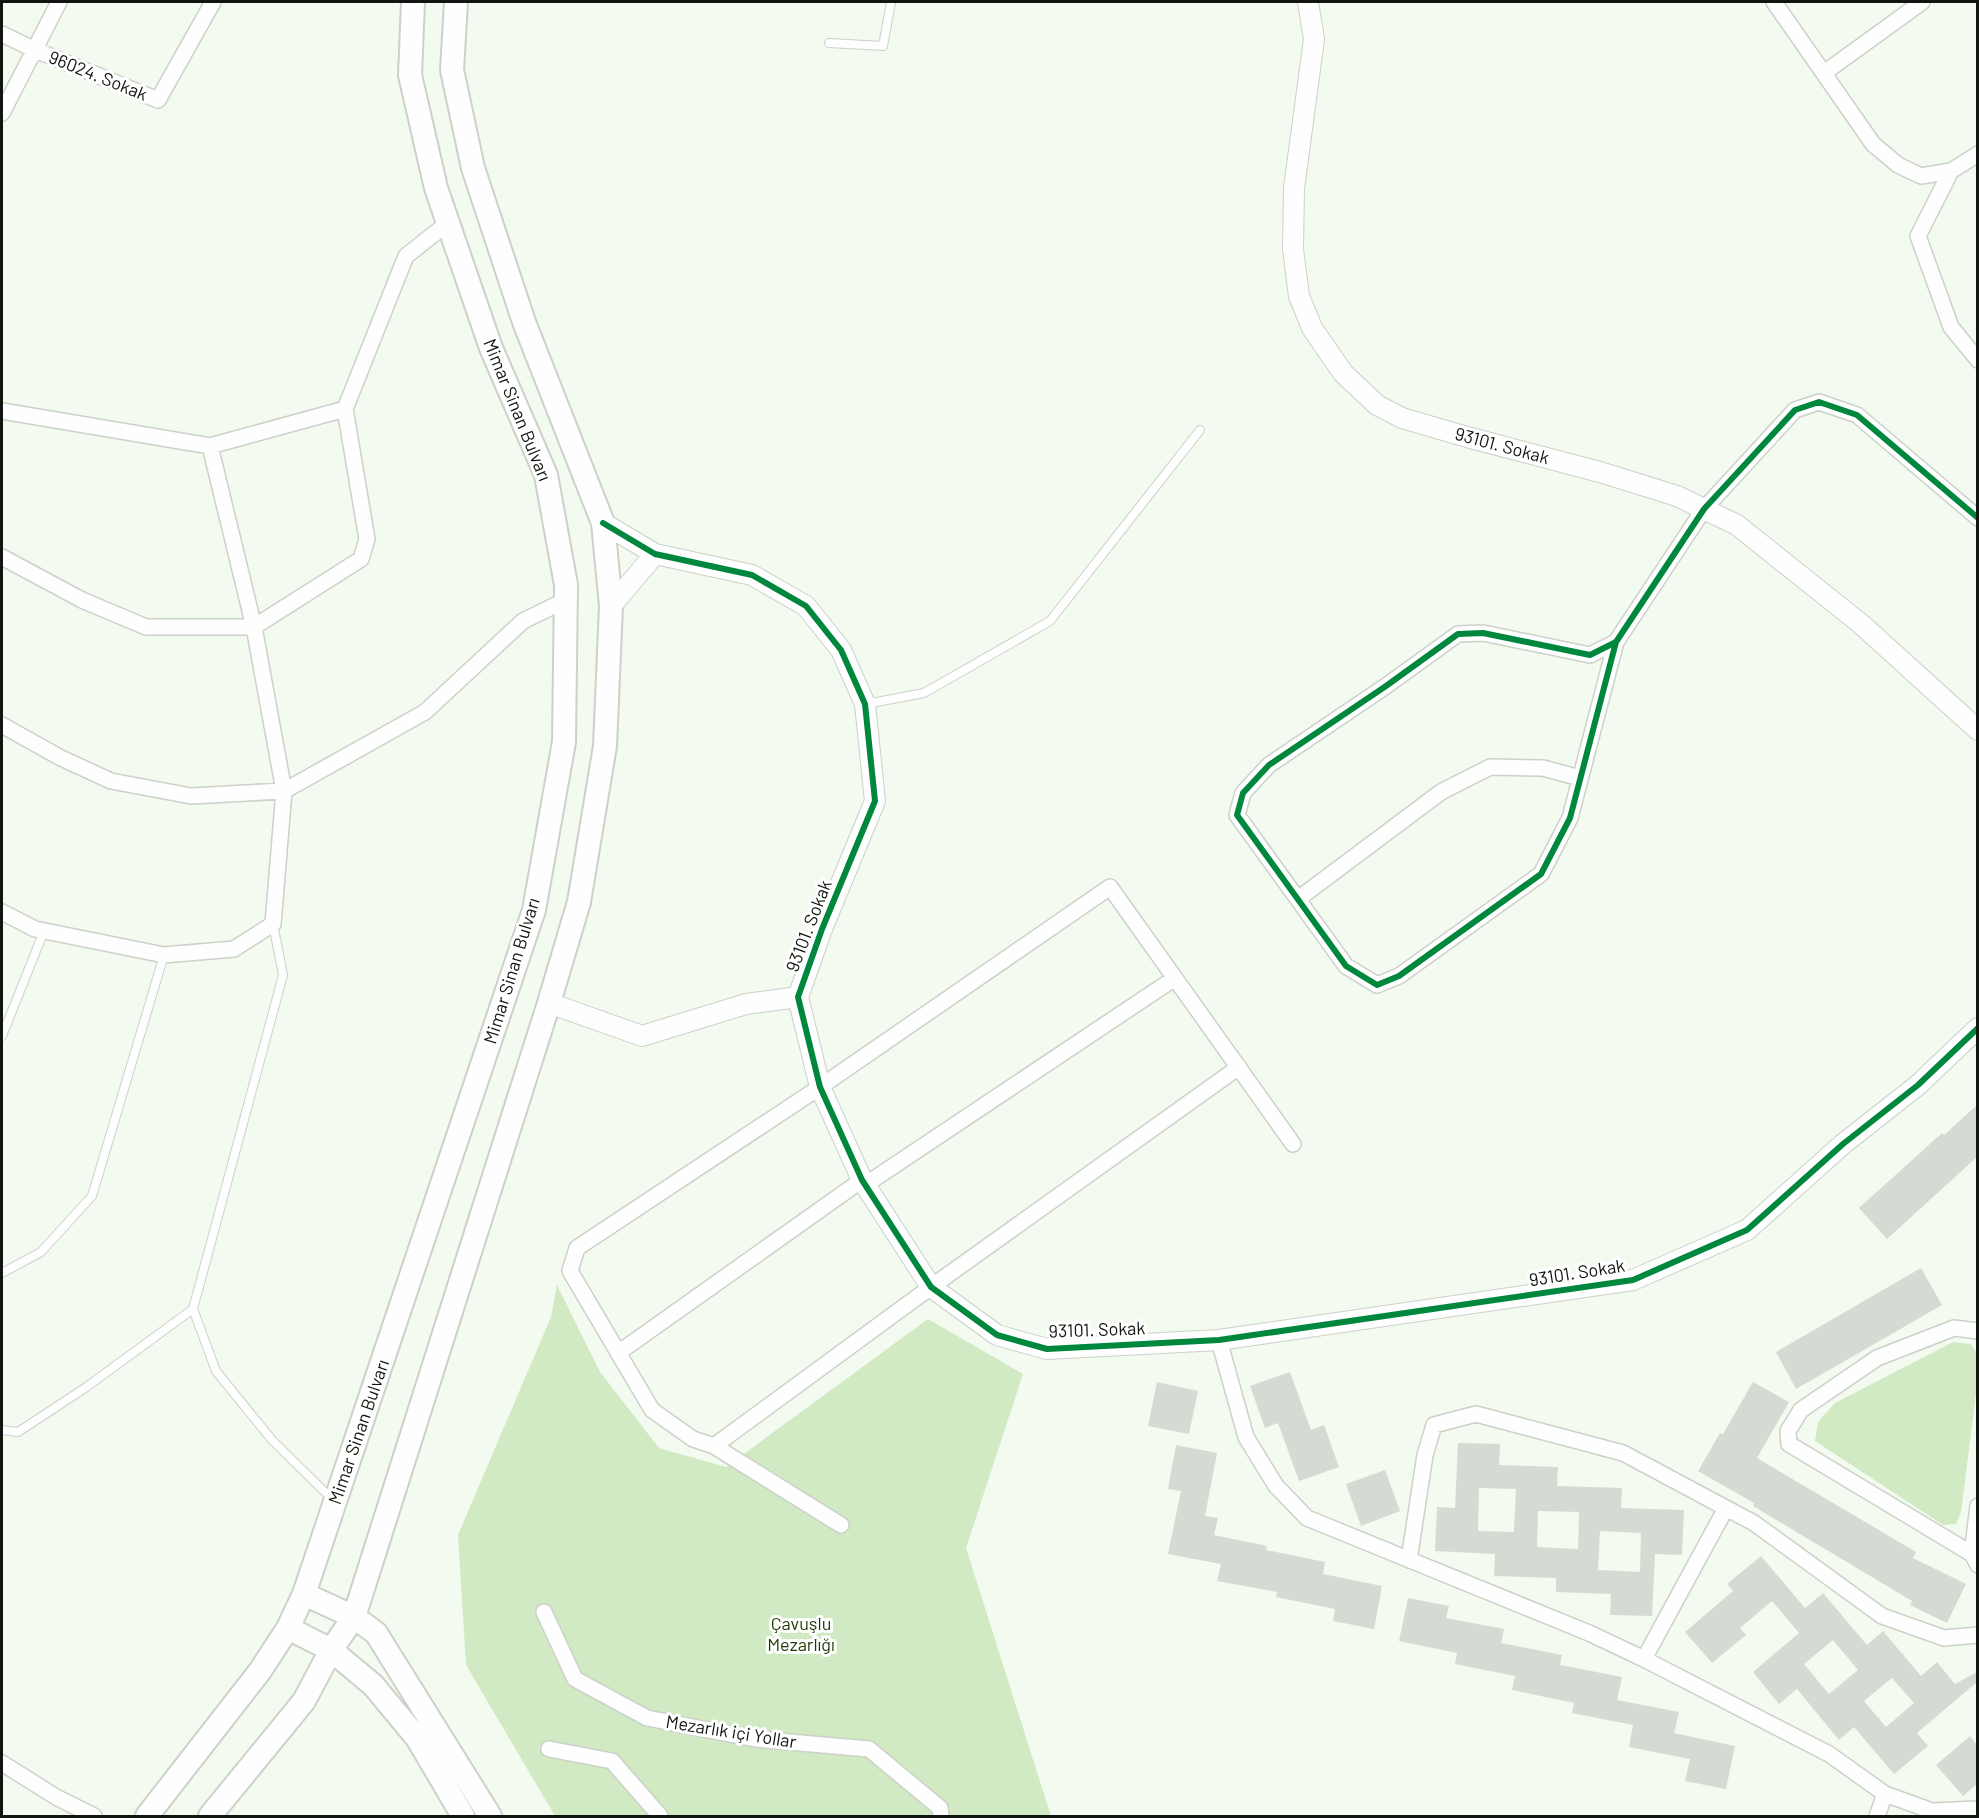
<svg xmlns="http://www.w3.org/2000/svg" width="1979" height="1818" viewBox="0 0 1979 1818" font-family="Barlow,sans-serif">
<rect width="100%" height="100%" fill="#f3faef"/>
<!-- green -->
<path fill="#d2eac3" d="M557,1285L600,1372L659,1448L726,1467L928,1319L1023,1374L966,1548L1051,1816H555L466,1665L458,1535L551,1317Z
M1953,1342L1971,1344L1977,1353L1978,1377L1961,1512L1956,1524L1943,1525L1815,1441L1818,1422L1835,1403Z"/>
<!-- building -->
<path fill="#d5dbd2" fill-rule="evenodd" d="M1977,1105V1157L1887,1239L1859,1208L1942,1133L1944,1135Z
M1921,1268L1942,1305L1796,1389L1776,1352Z
M1290,1372L1311,1430L1324,1425L1339,1467L1299,1481L1278,1423L1265,1428L1250,1386Z
M1157,1382L1198,1391L1189,1434L1148,1426Z
M1753,1382L1789,1402L1757,1458L1916,1552L1913,1558L1966,1584L1947,1623L1910,1605L1912,1601L1753,1506L1754,1503L1698,1471L1720,1433L1723,1434Z
M1458,1443L1500,1444L1499,1465L1558,1467L1557,1486L1622,1488L1621,1508L1684,1510L1682,1555L1655,1554L1652,1616L1610,1615L1611,1594L1556,1592V1578L1494,1576L1495,1554L1435,1551L1437,1507L1455,1508ZM1479,1488L1516,1489L1514,1532L1478,1531ZM1538,1511L1579,1512L1578,1549L1537,1547ZM1600,1531L1641,1533L1640,1572L1598,1570Z
M1176,1445L1217,1453L1205,1516L1218,1518L1214,1535L1267,1546L1266,1550L1325,1562L1323,1574L1382,1586L1374,1629L1333,1621L1335,1609L1276,1597L1277,1592L1217,1581L1221,1564L1168,1554L1181,1491L1168,1489Z
M1385,1470L1400,1511L1361,1526L1346,1484Z
M1761,1556L1805,1608L1823,1593L1867,1645L1883,1631L1921,1676L1937,1662L1955,1684L1977,1672V1682L1917,1733L1928,1746L1894,1774L1854,1727L1839,1740L1797,1689L1779,1704L1753,1672L1799,1633L1772,1601L1740,1628L1746,1635L1712,1663L1685,1632L1733,1591L1727,1584ZM1833,1640L1858,1670L1829,1694L1804,1664ZM1892,1678L1914,1703L1886,1727L1864,1701Z
M1408,1598L1449,1606L1446,1618L1504,1629L1501,1643L1562,1655L1560,1665L1622,1677L1617,1700L1679,1712L1674,1733L1735,1746L1726,1789L1685,1781L1690,1759L1629,1747L1633,1725L1572,1713L1574,1703L1512,1690L1515,1676L1455,1664L1457,1653L1399,1641Z
M1970,1736L1977,1745V1784L1963,1796L1936,1765Z"/>
<g fill="none" stroke-linecap="round" stroke-linejoin="round">
<defs>
<path id="service" d="M829,43L883,46L891,2
M866,704L924,693L1050,621L1200,430
M2,1036L44,931
M2,1273L41,1252L92,1196L164,955
M193,1309L216,1371L272,1440L332,1499
M2,1430L18,1432L85,1388L193,1309L283,975L273,924"/>
<path id="minor" d="M1774,2L1873,144L1898,165L1921,176L1951,171L1978,154
M2,34L33,49L158,100L213,2
M1824,73L1922,2
M2,113L59,2
M1951,171L1918,236L1951,327L1978,360
M2,411L210,446L345,409
M2,557L82,600L146,627H254L361,559L367,539L345,409L406,256L448,223
M1616,642L1590,655L1483,633L1458,634L1386,686L1269,765L1243,793L1237,815L1346,966L1377,985L1399,976L1541,874L1570,818L1616,642L1704,509L1795,410L1819,402L1857,415L1978,518
M2,725L61,758L111,781L191,796L284,791L425,712L523,621L566,600
M1298,899L1441,792L1490,767L1543,768L1580,778
M2,912L35,929L164,955L234,949L273,924L284,791L254,627L210,446
M865,1185L1175,978
M1978,1331L1954,1328L1877,1358L1801,1410L1788,1431L1789,1444L1972,1554L1978,1565
M1219,1340L1246,1437L1276,1486L1307,1518L1589,1633L1644,1659L1829,1754L1885,1794L1932,1811L1978,1809
M618,1353L862,1180
M714,1446L931,1287L1239,1067
M841,1525L714,1446L693,1439L652,1410L570,1271L577,1248L820,1087L1110,887L1293,1144
M1972,1554L1978,1506
M1409,1560L1425,1455L1434,1425L1476,1414L1623,1453L1754,1523L1882,1616L1944,1638L1978,1635
M544,1612L575,1679L647,1718L755,1739L869,1749L940,1808L941,1816
M1644,1659L1726,1508
M549,1749L612,1761L660,1816
M2,1763L56,1797L94,1816
M1877,1816L1885,1794"/>
<path id="tertiary" d="M1308,2L1314,39L1294,188L1293,249L1299,296L1312,328L1343,373L1377,405L1402,418L1467,437L1600,472L1677,496L1737,525L1861,624L1978,730
M603,523L655,554L752,575L806,606L841,650L865,704L875,801L822,929L798,997L820,1087L862,1180L931,1287L997,1335L1047,1349L1219,1340L1633,1280L1747,1230L1843,1144L1918,1085L1978,1028
M611,606L655,554
M549,1003L642,1036L746,1004L798,997"/>
<path id="secondary" d="M304,1594L354,1617L376,1633L490,1816
M288,1628L331,1650L373,1685L417,1738L463,1816
M147,1816L260,1671L288,1628L304,1594L534,910L564,742L566,585L546,475L491,348L436,188L410,75L413,2
M210,1816L304,1701L331,1650L354,1617L549,1003L579,902L605,746L611,606L603,523L524,322L473,168L452,70L456,2"/>
</defs>
<!-- service casing -->
<use href="#service" stroke="#ccd1c9" stroke-width="10"/>
<!-- minor casing -->
<use href="#minor" stroke="#ccd1c9" stroke-width="18"/>
<!-- tertiary casing -->
<use href="#tertiary" stroke="#ccd1c9" stroke-width="22"/>
<!-- secondary casing -->
<use href="#secondary" stroke="#ccd1c9" stroke-width="26"/>
<!-- service -->
<use href="#service" stroke="#fdfefd" stroke-width="8"/>
<!-- minor -->
<use href="#minor" stroke="#fdfefd" stroke-width="15"/>
<!-- tertiary -->
<use href="#tertiary" stroke="#fdfefd" stroke-width="20"/>
<!-- secondary -->
<use href="#secondary" stroke="#fdfefd" stroke-width="22"/>
<defs>
<path id="cycleway" d="M603,523L655,554L752,575L806,606L841,650L865,704L875,801L822,929L798,997L820,1087L862,1180L931,1287L997,1335L1047,1349L1219,1340L1633,1280L1747,1230L1843,1144L1918,1085L1978,1028
M1616,642L1590,655L1483,633L1458,634L1386,686L1269,765L1243,793L1237,815L1346,966L1377,985L1399,976L1541,874L1570,818L1616,642L1704,509L1795,410L1819,402L1857,415L1978,518"/>
</defs>
<!-- cycleway casing -->
<use href="#cycleway" stroke="#fff" stroke-width="10"/>
<!-- cycleway -->
<use href="#cycleway" stroke="#00873e" stroke-width="6"/>
</g>
<g text-anchor="middle" stroke-width="6" stroke-linejoin="round" paint-order="stroke">
<!-- street labels -->
<g font-size="18" fill="#11150f" stroke="#fff">
<text transform="translate(98 76) rotate(22)" y="6">96024. Sokak</text>
<text transform="translate(517 410) rotate(68)" y="6">Mimar Sinan Bulvarı</text>
<text transform="translate(1502 446) rotate(15)" y="6">93101. Sokak</text>
<text transform="translate(809 926) rotate(-69)" y="6">93101. Sokak</text>
<text transform="translate(512 971) rotate(-73)" y="6">Mimar Sinan Bulvarı</text>
<text transform="translate(1577 1273) rotate(-9)" y="6">93101. Sokak</text>
<text transform="translate(1097 1330) rotate(-2)" y="6">93101. Sokak</text>
<text transform="translate(359 1432) rotate(-71)" y="6">Mimar Sinan Bulvarı</text>
<text transform="translate(731 1732) rotate(9)" y="6">Mezarlık içi Yollar</text>
</g>
<!-- park labels -->
<g font-size="18" fill="#1f3a04" stroke="#fff">
<text x="801" y="1630">Çavuşlu<tspan x="801" dy="21">Mezarlığı</tspan></text>
</g>
</g>
<!-- border -->
<rect width="1979" height="1818" fill="none" stroke="#11150f" stroke-width="6"/>
</svg>
